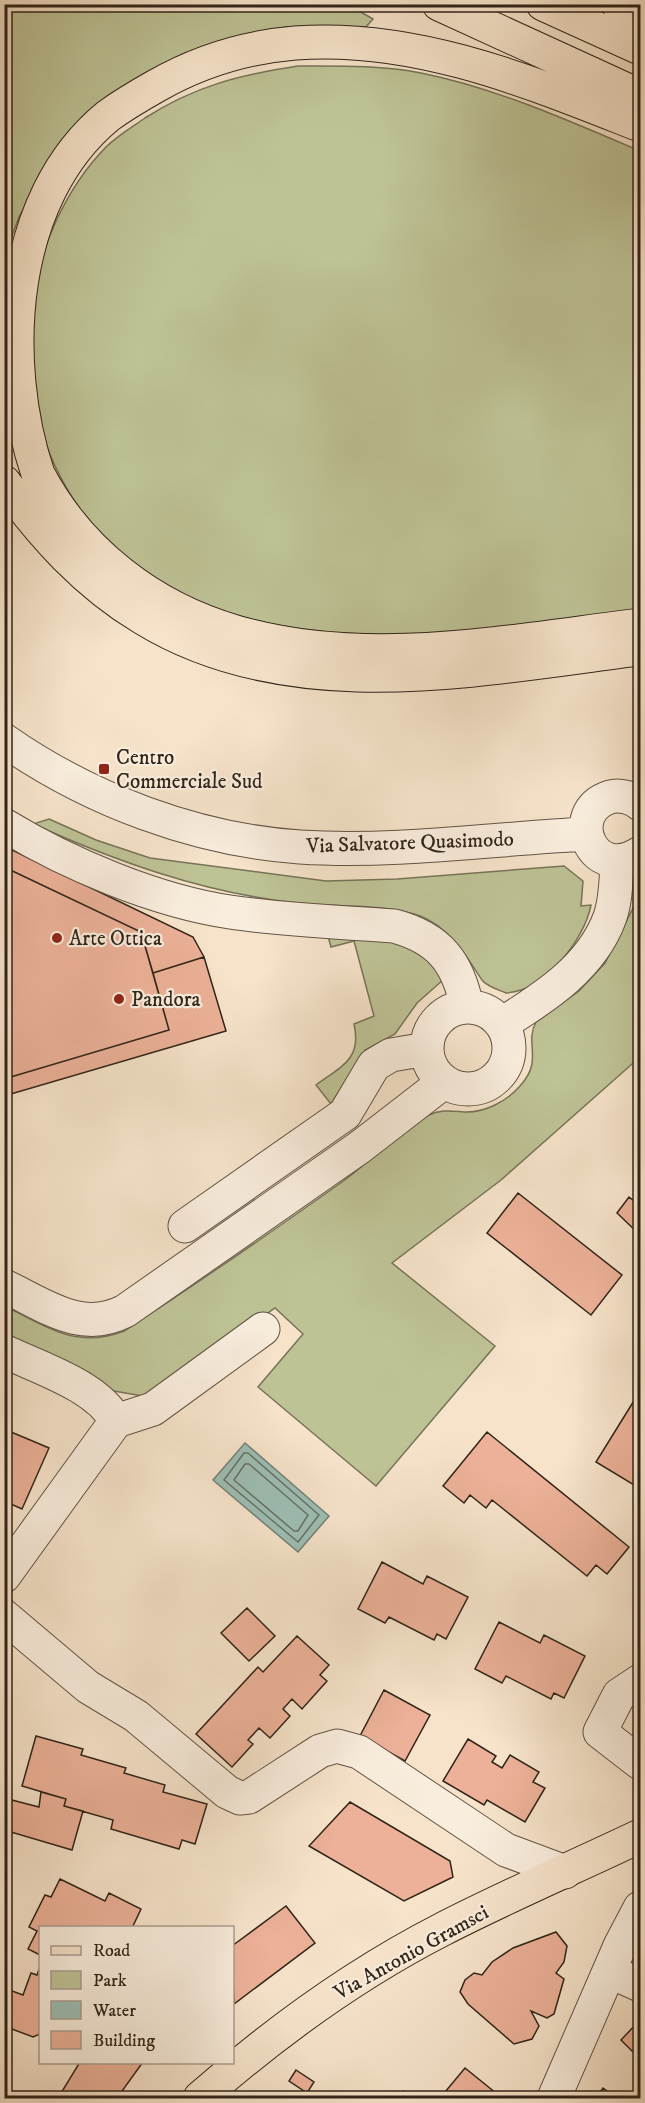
<svg xmlns="http://www.w3.org/2000/svg" width="645" height="2103" viewBox="0 0 645 2103" font-family="'IM FELL DW Pica',serif">
<rect width="100%" height="100%" fill="#f6e3ca"/>
<filter id="stains"><feTurbulence type="fractalNoise" baseFrequency=".00333" numOctaves="4"/><feColorMatrix values="0 0 0 0 .2 0 0 0 0 .09 0 0 0 0 .02 0 0 0 .5 -.17"/></filter>
<radialGradient id="worn" r=".72"><stop offset=".6" stop-color="#630" stop-opacity="0"/><stop offset="1" stop-color="#630" stop-opacity=".3"/></radialGradient>
<!-- green -->
<path fill="#bec396" stroke="#777458" stroke-width="1.5" d="M347,4L373,19L366,27H285L224,42L47,169L19,217L5,254V5Z
M298,66C338,66 381,65 421,73C496,88 570,121 640,151V611C514,627 388,649 262,622C237,617 209,611 187,599C161,585 122,561 103,539C73,504 49,463 38,418C34,403 35,385 34,369C32,350 27,328 30,309C38,251 65,189 106,147C117,136 132,127 145,118C195,86 239,75 298,66Z
M49,819L96,840L150,858L326,881L397,879L564,866L583,881L581,906L591,905C584,941 544,991 506,993C499,990 486,986 482,980C466,956 449,927 420,916C379,902 331,908 289,902C198,891 116,861 33,824Z
M640,883V1057L501,1180L392,1263L495,1346L376,1486L258,1387L303,1334L275,1308L148,1397L114,1391L5,1339L4,1306C48,1326 75,1350 124,1331C198,1283 270,1233 342,1182C371,1161 397,1133 429,1115C441,1109 451,1111 464,1112C485,1113 507,1101 520,1086C544,1060 524,1044 536,1022L579,991L605,963L634,906L635,888Z
M328,936L399,942L425,954L443,980L417,1003L395,1034L365,1050L331,1104L316,1085C342,1066 362,1059 354,1024L374,1016L354,941L331,947Z"/>
<!-- water -->
<path fill="#9dbeb4" stroke="#718076" stroke-width="1.5" d="M245,1443L329,1516L298,1552L213,1480Z"/>
<g fill="none" stroke-linecap="round" stroke-linejoin="round">
<!-- shore -->
<path stroke="#667166" stroke-width="1.5" d="M244,1453H248L319,1515L298,1542L224,1480Z
M245,1464H249L308,1515L298,1531H294L234,1480Z"/>
</g>
<!-- building -->
<path fill="#ecb198" stroke="#302419" stroke-width="1.5" d="M4,846L193,937L204,957L153,973L141,932L4,867Z
M4,867L141,932L169,1030L4,1079Z
M204,957L226,1031L4,1096V1079L169,1030L153,973Z
M640,1191V1235L617,1213L629,1197L634,1201Z
M518,1193L622,1275L591,1315L487,1233Z
M640,1391V1486L639,1488L596,1462Z
M4,1429L49,1448L22,1509L4,1501Z
M487,1432L629,1547L607,1574L596,1565L587,1576L492,1500L486,1508L470,1495L464,1503L443,1486Z
M382,1562L423,1584L427,1576L468,1597L446,1639L437,1634L434,1640L389,1617L385,1623L358,1609Z
M247,1608L275,1636L249,1661L221,1633Z
M499,1622L540,1643L544,1635L585,1656L564,1698L554,1693L551,1699L506,1676L502,1683L475,1669Z
M297,1636L329,1665L320,1675L327,1681L302,1709L292,1699L283,1709L290,1716L270,1738L259,1728L248,1740L253,1744L232,1767L196,1734L258,1667L263,1672Z
M384,1690L430,1715L405,1761L360,1736Z
M640,1695V1715L631,1700Z
M36,1736L83,1749L81,1755L126,1768L124,1773L165,1785L163,1792L207,1804L195,1844L182,1840L179,1849L111,1829L113,1820L64,1806L66,1799L22,1786Z
M468,1739L496,1756L492,1762L502,1768L510,1755L539,1772L533,1782L545,1788L525,1822L487,1800L484,1805L443,1781Z
M41,1792L66,1799L64,1806L83,1811L72,1850L4,1830V1798L39,1807Z
M350,1802L450,1861L453,1877L404,1901L309,1846Z
M60,1879L105,1901L109,1893L141,1909L133,1926L136,1928H40V1955L28,1949L37,1931L29,1927L45,1895L51,1897Z
M286,1906L315,1943L234,2004L232,1946Z
M556,1932L567,1946L564,1962L556,1973L564,1979L554,2014L547,2018L531,2011L539,2026L532,2039L514,2044L468,2004L460,1992L465,1980L474,1973L482,1975L492,1962L513,1948Z
M40,1967V2034L33,2037L4,2026V1988L23,1995L31,1973L37,1975Z
M640,2020V2059L621,2040Z
M80,2062H143L117,2098H58Z
M465,2068L502,2098H440Z
M296,2070L314,2082L307,2093L289,2081Z
M4,2078L10,2081L4,2093Z
M603,2088L617,2098H596Z
M403,2091L412,2098H397Z"/>
<g fill="none" stroke-linecap="round" stroke-linejoin="round">
<defs>
<path id="minor" d="M4,740C90,800 196,840 300,847C394,853 492,839 586,834
M640,804C633,798 620,794 610,797C563,812 592,884 640,853
M4,825C68,864 156,901 230,912C284,920 340,922 394,926C439,938 458,962 467,1007
M427 1048a41 41 0 1 1 82 0a41 41 0 1 1-82 0Z
M502,1024C545,997 592,967 610,917C616,900 616,880 617,862
M185,1226L345,1114L374,1065L391,1055L427,1049
M4,1286C45,1305 81,1334 125,1311L360,1147L444,1082
M4,1351C39,1368 98,1386 116,1421
M4,1576L116,1421L153,1409L263,1329
M4,1616L88,1687L136,1716L227,1792L240,1798L249,1797L320,1751L337,1746L359,1752L506,1850L565,1872
M640,1681L619,1695L600,1732L640,1763
M611,1972L640,1985
M554,2098L620,1946L640,1908"/>
<path id="major" d="M200,2098C274,2033 355,1974 443,1929C507,1896 575,1867 640,1836"/>
<path id="highway" d="M439,4L640,96
M543,4L640,48
M618,4L640,15
M640,125C530,82 417,34 295,43C247,47 198,62 156,86C140,95 123,105 108,116C8,198 0,361 38,474C79,552 152,608 236,632C366,670 509,641 640,625
M4,482C42,535 86,584 143,618C291,709 479,669 640,649"/>
</defs>
<!-- minor casing -->
<use href="#minor" stroke="#625445" stroke-width="35"/>
<!-- major casing -->
<use href="#major" stroke="#302419" stroke-width="35"/>
<!-- highway casing -->
<use href="#highway" stroke="#302419" stroke-width="35"/>
<!-- minor -->
<use href="#minor" stroke="#f9eddd" stroke-width="33"/>
<!-- major -->
<use href="#major" stroke="#f6e3ca" stroke-width="33"/>
<!-- highway -->
<use href="#highway" stroke="#f6e3ca" stroke-width="33"/>
</g>
<!-- markers -->
<g fill="#8f2418" stroke="#f9eddd" stroke-width="2">
<rect x="98" y="763" width="12" height="12" rx="3"/>
<circle cx="57" cy="938" r="6"/>
<circle cx="119" cy="999" r="6"/>
</g>
<g text-anchor="middle" stroke-width="4.5" stroke-linejoin="round" paint-order="stroke">
<!-- poi labels -->
<g font-size="21" fill="#302419" stroke="#f9eddd" text-anchor="start">
<text x="116" y="764">Centro<tspan x="116" dy="24">Commerciale Sud</tspan></text>
<text x="69" y="945">Arte Ottica</text>
<text x="131" y="1006">Pandora</text>
</g>
<!-- street labels -->
<g font-size="21" fill="#302419" stroke="#f9eddd">
<text transform="translate(410 842) rotate(-2)" y="7">Via Salvatore Quasimodo</text>
<text transform="translate(411 1952) rotate(-29)" y="7">Via Antonio Gramsci</text>
</g>
</g>
<!-- margin -->
<rect width="645" height="2103" fill="none" stroke="#f6e3ca" stroke-width="24"/>
<rect x="6" y="6" width="633" height="2091" fill="none" stroke="#302419" stroke-width="3"/>
<rect x="12" y="12" width="621" height="2079" fill="none" stroke="#302419" stroke-width="1.5"/>
<!-- legend -->
<rect x="39" y="1926" width="195" height="138" fill="#f9eddd" stroke="#a99d8f" stroke-width="1.5"/>
<rect x="51" y="1946" width="30" height="9" fill="#f6e3ca" stroke="#a99d8f" stroke-width="1.5"/>
<text x="93" y="1956" font-size="18" fill="#302419">Road</text>
<rect x="51" y="1971" width="30" height="18" fill="#bec396" stroke="#a99d8f" stroke-width="1.5"/>
<text x="93" y="1986" font-size="18" fill="#302419">Park</text>
<rect x="51" y="2001" width="30" height="18" fill="#9dbeb4" stroke="#a99d8f" stroke-width="1.5"/>
<text x="93" y="2016" font-size="18" fill="#302419">Water</text>
<rect x="51" y="2031" width="30" height="18" fill="#ecb198" stroke="#a99d8f" stroke-width="1.5"/>
<text x="93" y="2046" font-size="18" fill="#302419">Building</text>
<rect width="100%" height="100%" filter="url(#stains)"/>
<rect width="100%" height="100%" fill="url(#worn)"/>
</svg>
